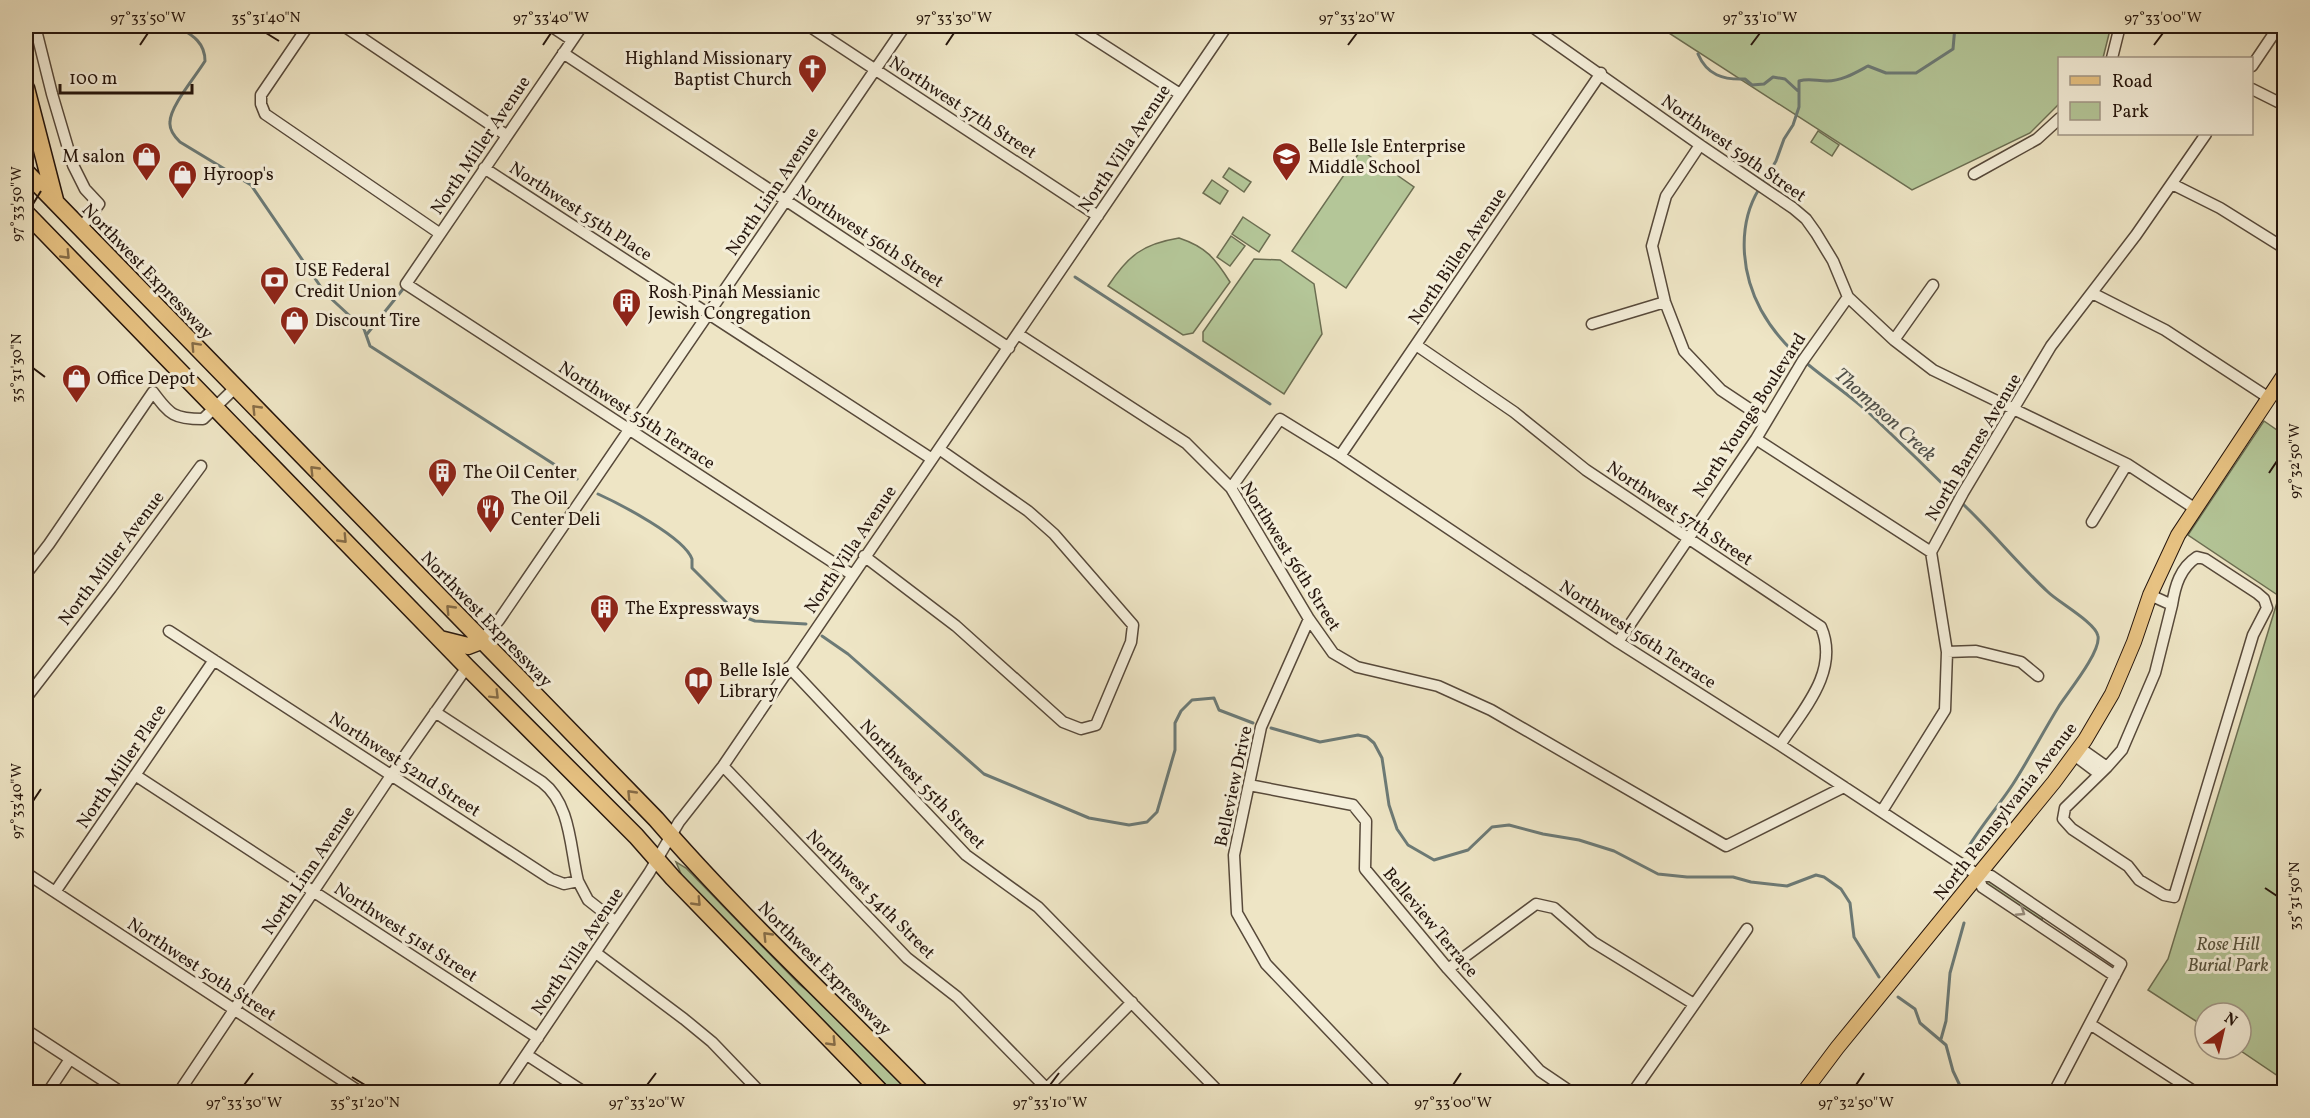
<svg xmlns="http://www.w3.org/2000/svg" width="2310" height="1118" viewBox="0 0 2310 1118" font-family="Vollkorn,serif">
<rect width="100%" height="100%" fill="#eee5c5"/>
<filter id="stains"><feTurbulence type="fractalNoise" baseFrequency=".00333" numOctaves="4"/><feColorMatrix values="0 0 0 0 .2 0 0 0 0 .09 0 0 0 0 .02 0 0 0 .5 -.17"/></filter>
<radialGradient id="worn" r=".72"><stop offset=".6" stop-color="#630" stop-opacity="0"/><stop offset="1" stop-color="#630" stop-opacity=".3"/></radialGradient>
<!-- green -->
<path fill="#b4c698" stroke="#6c6e52" stroke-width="1.5" d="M1658,26H2111L2103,58H2060L2059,104L2030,133L1912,190Z
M1818,131L1839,145L1832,156L1811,142Z
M1361,150L1414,187L1346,288L1292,251Z
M1229,168L1251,182L1244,192L1223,177Z
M1212,180L1228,191L1220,204L1203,193Z
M1243,217L1270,235L1259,252L1232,234Z
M1231,236L1245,246L1230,266L1217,257Z
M1179,238C1206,247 1215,258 1230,282L1193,333L1183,335L1108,286C1128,256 1142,244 1179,238Z
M1254,259L1280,260L1314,284L1322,334L1284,394L1203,341V332Z
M2264,421L2284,435V1080L2238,1049H2241V1013H2205V1027L2148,990L2168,959L2279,596L2188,535Z
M676,862L686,868L799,984L826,1006L911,1092H893L682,876Z
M1987,880L2043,916L2042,920L1986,884Z"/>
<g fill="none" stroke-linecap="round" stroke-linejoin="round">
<!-- stream -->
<path stroke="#6c7a76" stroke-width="3" d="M177,26C192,35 205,42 205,61C196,76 170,106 170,122C169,130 175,137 180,142L251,185L325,293L364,329L370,346L577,479
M1698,54C1707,75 1723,80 1745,79L1752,85L1764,84L1773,77L1785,79L1798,91
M1763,183L1776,161L1784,139L1793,125L1799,107V81C1809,78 1817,81 1827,81C1842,81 1855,73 1868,66L1886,73H1916L1953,49L1955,26
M1759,189C1737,225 1741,273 1761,310C1788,359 1829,377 1868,412C1901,443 1934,475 1966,507C1994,534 2019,565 2048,592C2058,602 2096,623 2098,636C2101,652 2068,692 2059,706C2043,732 2029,759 2013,784C1998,807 1980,827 1966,851
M1075,277L1270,404
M367,334L403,289
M598,494C620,504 684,537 692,559C692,559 692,567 692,568L739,615L755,621L806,624
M822,636L848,654L984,774L1089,818L1129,825L1147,822L1157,812L1175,750V723L1181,711L1192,700L1214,698L1219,710L1253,723
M1271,728L1320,742L1358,735L1367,737L1374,743L1382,758L1389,805L1397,829L1408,845L1434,860L1468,850L1492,827L1509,825L1543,834L1579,840L1614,851L1658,874L1687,877H1733L1751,882L1787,886L1816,875L1824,877L1841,889L1850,903L1854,937L1879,977
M1898,997L1915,1009L1920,1023L1946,1045L1953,1071L1963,1092
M1941,1039L1946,1021L1950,973L1964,923"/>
<defs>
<path id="minor" d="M35,26L52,94L73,165L85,189L99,204L81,228
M308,26L261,95V104L265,114L439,233
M344,26L506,135
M551,26L572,40
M582,26L406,284L851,574
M809,26L1098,216
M1074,26L1180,94
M1531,26L1700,145L1793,208L1806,219L1816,233L1833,261L1848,297L1894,340L1933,370L2127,464L2194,508
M563,53L1009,348
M2112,58L2120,26
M2252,66L2279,26
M2252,89L2284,105
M1700,145L1666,196L1652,246L1665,302L1684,351L1721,390L1766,420
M484,168L932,459
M1974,174L2037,139L2060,118
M2172,184L2220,208L2284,248
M2092,293L2165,330L2269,398
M1592,324L1665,302
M1018,334L1186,443L1231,488L1309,619L1333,653L1357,667L1438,686L1491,710L1726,846L1844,787
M1894,340L1933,285
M1416,345L1514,412L1586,470L1821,627C1840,671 1803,710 1780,745
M1756,439L1931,552
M1340,456L1601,73
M1231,488L1280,419L1340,456L1618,642L1780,745L1978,875L1991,876L2121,964L2054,1092
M2092,522L2127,464
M864,556L956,626L1063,722L1081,729L1096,725L1131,642L1133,625L1054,534L1028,511L939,449
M26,574L49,544L153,392C170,415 174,419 203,419L235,388
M2150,595L2172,605C2175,586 2180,568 2197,557L2205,559L2257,593L2264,599L2267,608L2253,635L2174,897L2164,895L2139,880L2128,866L2072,829L2063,819L2065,808L2107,767L2122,750L2155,673L2172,605
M1309,619L1261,727L1234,855L1237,913L1266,964L1388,1092
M169,631L551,879L564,884L578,881L588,900L616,922
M481,641L499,620L905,26
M1618,642L1756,439L1802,362L1848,297
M1947,652L1976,651L2021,662L2038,676
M789,667L966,855L1038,907L1219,1092
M26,698L111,588L201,466
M435,712L542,782C571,804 570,848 578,881
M2080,748L2107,767
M2074,755L2098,773
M723,766L907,958L957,997L1050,1092
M135,775L538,1038
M1249,785L1353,805L1366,821L1365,869L1448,969L1540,1071L1571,1092
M1882,811L1945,710L1947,652L1931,552L1963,493L2051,346L2136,235L2206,134
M26,873L360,1092
M1978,875L1982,887L2115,976
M55,892L214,660
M596,953L684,1019L712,1042L760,1092
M1448,969L1536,904L1554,908L1593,942L1694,1004
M2090,1024L2195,1092
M26,1030L121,1092
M527,1055L584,1092
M1046,1089L1132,1002
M48,1092L70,1059
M179,1092L392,774L467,667
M501,1092L649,873L679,822L723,766L1227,26
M1633,1092L1747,929"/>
<path id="major" d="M1804,1092L1837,1048L2054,782L2085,740L2112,694L2134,642L2150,595L2178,535L2284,375"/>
<path id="highway" d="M26,88L55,200
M26,172L656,819C739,915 833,1002 921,1092
M26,213L467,667L636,836L673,878L881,1092
M440,639L468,646L481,641"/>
</defs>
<!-- minor casing -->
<use href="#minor" stroke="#57493a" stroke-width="13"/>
<!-- major casing -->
<use href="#major" stroke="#25150c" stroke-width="16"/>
<!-- highway casing -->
<use href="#highway" stroke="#25150c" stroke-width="19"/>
<!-- minor -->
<use href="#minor" stroke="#f4eed9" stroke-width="10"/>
<!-- major -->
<use href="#major" stroke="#e7c282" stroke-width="14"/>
<!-- highway -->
<use href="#highway" stroke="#e7c282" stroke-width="16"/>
</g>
<!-- one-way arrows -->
<defs><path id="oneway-chevron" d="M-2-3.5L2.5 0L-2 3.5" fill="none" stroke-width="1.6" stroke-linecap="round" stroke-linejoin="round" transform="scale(1.5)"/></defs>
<g stroke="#866c47">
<use href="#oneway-chevron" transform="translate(66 255) rotate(46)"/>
<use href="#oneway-chevron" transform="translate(195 346) rotate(-133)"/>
<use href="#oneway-chevron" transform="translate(256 409) rotate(-134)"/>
<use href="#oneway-chevron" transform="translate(314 470) rotate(-134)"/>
<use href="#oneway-chevron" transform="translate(343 539) rotate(46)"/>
<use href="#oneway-chevron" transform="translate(450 609) rotate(-134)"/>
<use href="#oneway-chevron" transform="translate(495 695) rotate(45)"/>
<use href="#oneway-chevron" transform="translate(631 794) rotate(-134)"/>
<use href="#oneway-chevron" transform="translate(697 902) rotate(46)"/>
<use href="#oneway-chevron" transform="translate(767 936) rotate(-134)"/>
<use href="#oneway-chevron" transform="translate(832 1042) rotate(46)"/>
</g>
<use stroke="#978c7d" href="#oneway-chevron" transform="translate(2021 912) rotate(33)"/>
<!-- ticks -->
<path fill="none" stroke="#25150c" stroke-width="2" d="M266,33L279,41M140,45L148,33M543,45L551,33M946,45L954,33M1348,45L1357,33M1751,45L1760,33M2154,45L2163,33M33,204L41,191M33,368L45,377M2269,473L2277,461M33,801L41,789M2265,888L2277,896M352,1077L365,1085M244,1085L253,1073M647,1085L656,1073M1050,1085L1059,1073M1453,1085L1461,1073M1856,1085L1864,1073"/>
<!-- icons -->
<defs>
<symbol id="church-pin" viewBox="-11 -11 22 30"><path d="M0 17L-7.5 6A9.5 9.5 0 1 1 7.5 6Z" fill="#8f2418" stroke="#f4eed9"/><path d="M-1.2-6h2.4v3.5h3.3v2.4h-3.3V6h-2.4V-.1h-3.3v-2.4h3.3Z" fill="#fff"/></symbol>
<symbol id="shop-pin" viewBox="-11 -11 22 30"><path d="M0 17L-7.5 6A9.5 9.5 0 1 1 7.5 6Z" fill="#8f2418" stroke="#f4eed9"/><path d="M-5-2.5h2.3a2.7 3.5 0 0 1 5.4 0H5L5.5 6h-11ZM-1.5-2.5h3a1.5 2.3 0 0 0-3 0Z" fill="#fff"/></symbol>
<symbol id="school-pin" viewBox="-11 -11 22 30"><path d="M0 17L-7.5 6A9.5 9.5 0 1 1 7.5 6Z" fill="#8f2418" stroke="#f4eed9"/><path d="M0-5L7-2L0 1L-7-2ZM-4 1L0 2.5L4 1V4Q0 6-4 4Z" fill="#fff"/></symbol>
<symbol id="bank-pin" viewBox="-11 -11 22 30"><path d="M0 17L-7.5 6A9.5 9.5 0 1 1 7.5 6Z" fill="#8f2418" stroke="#f4eed9"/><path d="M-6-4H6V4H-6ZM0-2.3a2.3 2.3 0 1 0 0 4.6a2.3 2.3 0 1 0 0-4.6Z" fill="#fff"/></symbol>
<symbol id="building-pin" viewBox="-11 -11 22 30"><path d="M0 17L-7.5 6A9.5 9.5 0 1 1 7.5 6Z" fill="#8f2418" stroke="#f4eed9"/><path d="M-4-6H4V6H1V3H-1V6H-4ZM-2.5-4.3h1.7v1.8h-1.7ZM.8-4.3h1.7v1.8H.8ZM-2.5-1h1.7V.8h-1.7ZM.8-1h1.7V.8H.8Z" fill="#fff"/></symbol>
<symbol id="restaurant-pin" viewBox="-11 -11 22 30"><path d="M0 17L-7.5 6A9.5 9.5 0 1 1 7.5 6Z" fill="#8f2418" stroke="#f4eed9"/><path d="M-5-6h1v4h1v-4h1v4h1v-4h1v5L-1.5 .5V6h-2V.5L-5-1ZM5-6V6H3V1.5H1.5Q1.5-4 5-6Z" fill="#fff"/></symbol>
<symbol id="library-pin" viewBox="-11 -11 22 30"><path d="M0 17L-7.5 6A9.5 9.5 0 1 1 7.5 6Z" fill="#8f2418" stroke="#f4eed9"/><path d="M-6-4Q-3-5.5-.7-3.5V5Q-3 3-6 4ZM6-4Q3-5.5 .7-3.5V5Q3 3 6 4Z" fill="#fff"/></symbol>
</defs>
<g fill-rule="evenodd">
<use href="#church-pin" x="796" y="52" width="33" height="45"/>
<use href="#shop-pin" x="130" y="140" width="33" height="45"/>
<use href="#school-pin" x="1270" y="140" width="33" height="45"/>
<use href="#shop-pin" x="166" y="158" width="33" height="45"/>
<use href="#bank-pin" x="258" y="264" width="33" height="45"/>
<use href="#building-pin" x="610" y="286" width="33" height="45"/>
<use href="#shop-pin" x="278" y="304" width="33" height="45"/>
<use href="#shop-pin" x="60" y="362" width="33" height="45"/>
<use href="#building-pin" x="426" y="456" width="33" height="45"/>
<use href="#restaurant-pin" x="474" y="492" width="33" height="45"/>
<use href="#building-pin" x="588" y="592" width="33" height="45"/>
<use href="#library-pin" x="682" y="664" width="33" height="45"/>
</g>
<g text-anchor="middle" stroke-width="6" stroke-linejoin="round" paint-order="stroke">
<!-- poi labels -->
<g font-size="18" fill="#25150c" stroke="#f4eed9" text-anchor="start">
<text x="792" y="64" text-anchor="end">Highland Missionary<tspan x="792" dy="21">Baptist Church</tspan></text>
<text x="1308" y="152">Belle Isle Enterprise<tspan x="1308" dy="21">Middle School</tspan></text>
<text x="125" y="162" text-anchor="end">M salon</text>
<text x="203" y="180">Hyroop's</text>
<text x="295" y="276">USE Federal<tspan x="295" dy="21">Credit Union</tspan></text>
<text x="648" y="298">Rosh Pinah Messianic<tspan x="648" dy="21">Jewish Congregation</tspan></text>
<text x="315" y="326">Discount Tire</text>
<text x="97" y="384">Office Depot</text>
<text x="463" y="478">The Oil Center</text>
<text x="511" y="504">The Oil<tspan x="511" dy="21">Center Deli</tspan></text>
<text x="625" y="614">The Expressways</text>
<text x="719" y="676">Belle Isle<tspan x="719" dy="21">Library</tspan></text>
</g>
<!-- street labels -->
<g font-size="18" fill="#25150c" stroke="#f4eed9">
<text transform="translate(963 107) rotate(33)" y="6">Northwest 57th Street</text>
<text transform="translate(480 145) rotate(-56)" y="6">North Miller Avenue</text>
<text transform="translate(1124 148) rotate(-56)" y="6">North Villa Avenue</text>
<text transform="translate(1734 148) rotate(35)" y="6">Northwest 59th Street</text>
<text transform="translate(772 191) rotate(-56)" y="6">North Linn Avenue</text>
<text transform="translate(581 211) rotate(33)" y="6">Northwest 55th Place</text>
<text transform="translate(870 236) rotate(33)" y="6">Northwest 56th Street</text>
<text transform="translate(1457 256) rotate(-56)" y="6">North Billen Avenue</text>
<text transform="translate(148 271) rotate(46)" y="6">Northwest Expressway</text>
<text transform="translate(637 415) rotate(33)" y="6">Northwest 55th Terrace</text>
<text transform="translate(1749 415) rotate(-57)" y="6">North Youngs Boulevard</text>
<text transform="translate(1973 447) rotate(-59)" y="6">North Barnes Avenue</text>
<text transform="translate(1680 513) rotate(34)" y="6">Northwest 57th Street</text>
<text transform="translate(850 549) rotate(-56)" y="6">North Villa Avenue</text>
<text transform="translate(1291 556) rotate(58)" y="6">Northwest 56th Street</text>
<text transform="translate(111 558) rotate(-53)" y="6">North Miller Avenue</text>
<text transform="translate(487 619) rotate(46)" y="6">Northwest Expressway</text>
<text transform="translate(1638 634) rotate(33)" y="6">Northwest 56th Terrace</text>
<text transform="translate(405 764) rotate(33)" y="6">Northwest 52nd Street</text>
<text transform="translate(121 766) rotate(-56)" y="6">North Miller Place</text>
<text transform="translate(923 784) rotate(46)" y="6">Northwest 55th Street</text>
<text transform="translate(1233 786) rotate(-78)" y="6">Belleview Drive</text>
<text transform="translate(2005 811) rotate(-52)" y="6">North Pennsylvania Avenue</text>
<text transform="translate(308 870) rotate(-56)" y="6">North Linn Avenue</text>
<text transform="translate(871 894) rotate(45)" y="6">Northwest 54th Street</text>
<text transform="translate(1431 922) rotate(50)" y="6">Belleview Terrace</text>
<text transform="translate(406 932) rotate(33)" y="6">Northwest 51st Street</text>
<text transform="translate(577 951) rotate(-56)" y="6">North Villa Avenue</text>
<text transform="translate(825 968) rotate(45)" y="6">Northwest Expressway</text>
<text transform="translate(202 969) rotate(33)" y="6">Northwest 50th Street</text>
</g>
<!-- park labels -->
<g font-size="18" font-style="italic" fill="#57533d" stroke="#f4eed9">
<text x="2228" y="950">Rose Hill<tspan x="2228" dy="21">Burial Park</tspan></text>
</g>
<!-- water labels -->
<g font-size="20" font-style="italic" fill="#4f504a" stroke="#f4eed9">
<text transform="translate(1886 414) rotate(42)" y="7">Thompson Creek</text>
</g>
</g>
<!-- margin -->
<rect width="2310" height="1118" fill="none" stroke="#eee5c5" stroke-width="66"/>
<!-- legend -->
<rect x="2058" y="57" width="195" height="78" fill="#f4eed9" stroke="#a19787" stroke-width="1.5"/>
<rect x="2070" y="76" width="30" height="9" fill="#e7c282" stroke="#a19787" stroke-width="1.5"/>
<text x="2112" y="87" font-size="18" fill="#25150c">Road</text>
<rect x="2070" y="102" width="30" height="18" fill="#b4c698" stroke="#a19787" stroke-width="1.5"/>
<text x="2112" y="117" font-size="18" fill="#25150c">Park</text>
<!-- north arrow -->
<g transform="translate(2223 1031) rotate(34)"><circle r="28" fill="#f4eed9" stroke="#a19787" stroke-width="1.5"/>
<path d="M0-4.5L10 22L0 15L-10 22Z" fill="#8f2418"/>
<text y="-9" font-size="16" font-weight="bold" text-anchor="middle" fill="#25150c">N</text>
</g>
<!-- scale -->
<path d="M60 84v9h132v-9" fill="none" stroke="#25150c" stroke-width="3"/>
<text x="69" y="84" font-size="18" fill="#25150c" stroke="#f4eed9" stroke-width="4.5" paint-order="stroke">100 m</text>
<rect x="33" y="33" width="2244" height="1052" fill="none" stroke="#25150c" stroke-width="2"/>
<g font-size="15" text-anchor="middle" fill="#25150c">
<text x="148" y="22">97°33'50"W</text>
<text x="266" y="22">35°31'40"N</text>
<text x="551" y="22">97°33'40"W</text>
<text x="954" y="22">97°33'30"W</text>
<text x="1357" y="22">97°33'20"W</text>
<text x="1760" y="22">97°33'10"W</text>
<text x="2163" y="22">97°33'00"W</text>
<text transform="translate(16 204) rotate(-90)" y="5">97°33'50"W</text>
<text transform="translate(16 368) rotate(-90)" y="5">35°31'30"N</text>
<text transform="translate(2294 461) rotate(-90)" y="5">97°32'50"W</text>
<text transform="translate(16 801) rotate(-90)" y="5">97°33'40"W</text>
<text transform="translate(2294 896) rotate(-90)" y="5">35°31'50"N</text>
<text x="244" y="1107">97°33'30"W</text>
<text x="365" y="1107">35°31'20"N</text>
<text x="647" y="1107">97°33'20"W</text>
<text x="1050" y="1107">97°33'10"W</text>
<text x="1453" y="1107">97°33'00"W</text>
<text x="1856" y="1107">97°32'50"W</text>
</g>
<rect width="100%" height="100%" filter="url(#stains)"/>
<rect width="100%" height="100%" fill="url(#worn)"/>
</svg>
